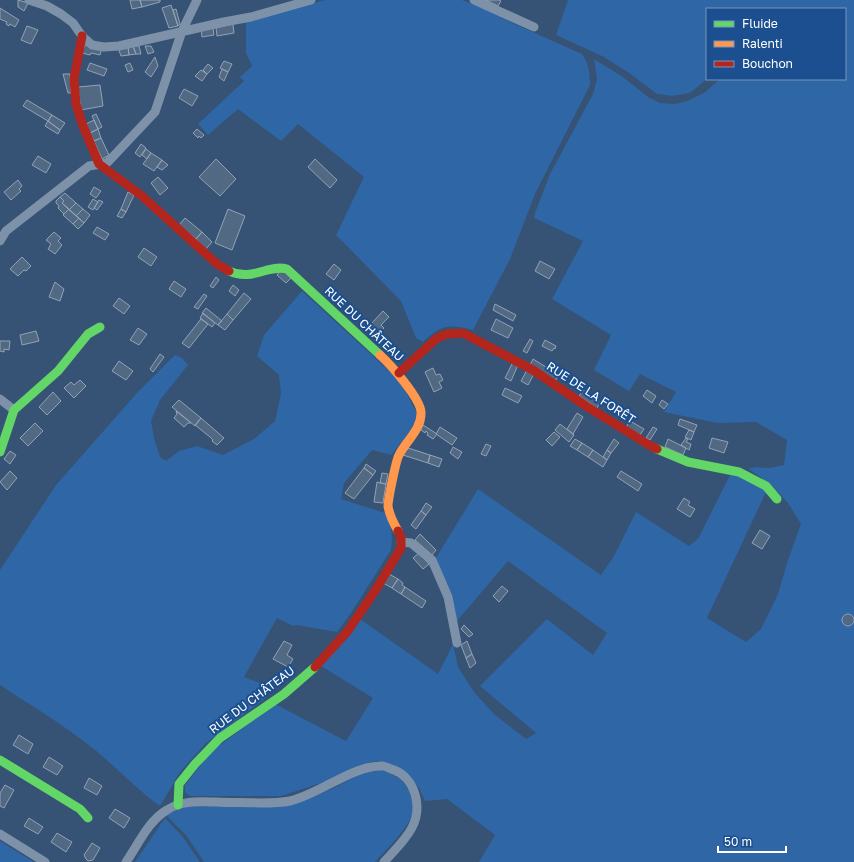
<svg xmlns="http://www.w3.org/2000/svg" width="854" height="862" viewBox="0 0 854 862" font-family="'Golos Text',sans-serif">
<rect width="100%" height="100%" fill="#365274"/>
<!-- green -->
<path fill="#2f66a5" d="M325,0H462L483,8L506,20L582,54C589,64 590,73 590,85L535,194L510,259L473,330C450,324 441,324 423,342L416,338L401,301L336,235L364,177L298,124L281,141L238,109L208,135L198,124L244,81L240,77L252,66L246,53V21Z
M568,0H854V862H479L495,835L447,799L425,801L419,788L409,777L391,764L378,761L363,764L324,782L281,796H190L185,792V785L212,751L275,704L346,741L373,698L321,666L360,619L438,674L453,644L458,667L474,692L494,714L526,739L536,733L480,686L547,619L593,655L607,633L508,561L457,621L436,558L478,489L601,575L614,556L636,512L689,546L698,539L731,473L767,490L707,618L746,642L761,629L778,594L788,560L801,524L788,503L770,484L749,469L755,467L769,468L784,465L787,440L756,422L717,423L664,412L676,392L640,374L629,391L594,370L611,335L552,299L583,241L534,218L535,213L550,174L593,94L597,79L594,59L623,77L648,97L660,103L675,104L687,101L704,93L720,79H845V9H707V79L690,93L672,96L657,94L629,73L604,57L556,35Z
M302,291L400,381L418,415L410,432L391,455L372,450L344,483L341,499L385,513C392,526 393,536 391,550L351,613L337,632L296,625L293,626L277,618L244,677L263,684L267,697L206,743L180,772L160,806C132,786 110,760 82,740C56,720 27,703 0,685V570L56,485L136,394L175,355L182,358L188,365L160,400L151,421L154,438L160,457L166,461L179,451L197,446L223,455L254,439L275,421L281,394L279,375L257,356L264,335Z
M378,769C394,774 407,780 411,797C412,801 414,806 413,810C412,825 385,851 375,862H204L186,835L167,816L170,813L186,807L217,806L308,799L336,787L362,773Z
M165,818L182,836L200,862H135Z
M0,841L34,862H0Z"/>
<!-- building -->
<path fill="#526984" stroke="#92a2b6" d="M18,0L28,3L24,11L18,7Z
M130,0H140L142,7L132,9Z
M140,0H160V2L142,7Z
M482,0H499L501,1L498,6L486,0L485,2Z
M171,5L178,26L169,28L162,8Z
M0,8L19,20L15,27L10,24L9,26L6,24L7,22L0,19Z
M176,9L180,24L178,26L173,10Z
M233,24L234,33L217,36L216,28Z
M27,26L38,30L31,44L21,40Z
M213,28L214,35L202,37L201,29Z
M85,45L102,48L100,55L91,53L90,55L82,53Z
M133,46H139L141,54H136Z
M133,46L136,54L129,55L128,47Z
M145,46H151L154,52L148,54Z
M128,47L129,55L121,56L118,48Z
M155,57L158,66L151,77L145,72Z
M224,61L232,64L228,72L220,68Z
M90,63L107,69L104,76L87,70Z
M130,63L133,70L128,72L125,65Z
M208,64L213,68L207,74L203,70Z
M222,69L228,72L224,81L219,77Z
M201,70L207,74L202,81L195,76Z
M63,74H70L71,93H68Z
M100,85L103,106L81,110L78,87Z
M184,89L198,96L192,106L179,98Z
M27,100L52,115L48,121L23,106Z
M96,114L102,127L98,129L92,116Z
M52,115L65,123L60,130L48,121Z
M94,120L98,129L90,133L86,124Z
M48,121L60,130L58,134L45,126Z
M98,129L101,138L94,141L90,133Z
M197,129L204,135L201,138L199,136L198,138L193,133Z
M101,138L109,155L102,159L94,141Z
M141,144L146,148L140,157L135,153Z
M146,149L151,153L147,159L142,155Z
M151,153L162,160L154,171L143,164Z
M38,156L51,164L46,173L32,165Z
M216,159L236,179L220,196L199,177Z
M315,159L337,180L330,188L308,167Z
M162,160L168,165L162,170L157,167Z
M158,177L168,188L160,195L151,183Z
M18,180L22,186L19,189L21,191L11,200L4,192Z
M94,187L101,191L96,198L90,194Z
M128,192L134,195L126,212L121,209Z
M65,193L76,203L69,210L62,203L64,201L60,197Z
M60,197L64,201L62,203L69,209L64,214L58,208L59,206L56,203V201Z
M93,199L98,202L93,210L88,207Z
M99,200L103,202L97,210L94,208Z
M76,203L83,209L76,216L69,210Z
M69,209L79,218L73,224L63,215Z
M83,209L90,215L84,223L76,216Z
M121,209L126,212L122,218L117,216Z
M228,209L245,216L232,250L215,243Z
M79,218L84,223L78,229L73,224Z
M185,218L202,232L196,239L179,225Z
M97,227L109,234L105,240L93,233Z
M54,232L61,238L58,241L62,245L55,254L48,249L51,244L46,240Z
M202,232L212,242L206,249L196,239Z
M144,248L157,257L151,266L138,257Z
M22,257L31,266L26,271L24,270L18,276L10,269Z
M540,261L555,269L549,279L535,271Z
M334,264L341,270L334,280L326,274Z
M282,269L291,278L286,283L277,275Z
M216,277L219,280L213,288L210,286Z
M174,281L186,289L181,297L169,289Z
M55,282L64,289L60,301L49,297Z
M233,285L239,290L235,296L229,291Z
M244,293L251,299L233,320L227,314Z
M204,294L207,296L198,309L194,307Z
M119,298L130,306L124,314L113,306Z
M495,304L516,315L513,321L493,310Z
M206,308L222,321L218,325L202,313Z
M383,311L389,317L381,325L384,328L379,333L370,325Z
M203,313L215,323L212,327L200,318Z
M227,314L233,320L225,330L218,325Z
M201,319L208,324L189,348L182,343Z
M496,319L513,328L508,338L491,330Z
M138,328L147,334L139,345L130,340Z
M36,331L39,341L22,345L20,335Z
M530,339L533,341L527,353L523,351Z
M545,340L556,346L555,349L554,348L552,351L542,346Z
M0,341H10L9,350L4,349V352L0,351Z
M160,354L164,357L153,372L150,369Z
M533,359L559,375L555,381L530,365Z
M119,361L133,371L126,380L112,371Z
M513,362L518,365L511,381L505,378Z
M433,368L436,375L440,374L443,380L439,382L442,388L434,392L425,372Z
M527,370L534,374L528,385L521,381Z
M80,380L86,386L74,398L64,388L71,382L74,385Z
M505,388L522,396L518,403L502,395Z
M583,390L600,402L597,408L579,396Z
M647,390L656,396L652,403L643,396Z
M53,392L61,401L47,415L39,407Z
M179,400L201,418L195,426L172,407Z
M662,400L668,404L664,409L659,405Z
M176,411L191,423H188L184,427L174,418L177,414Z
M577,413L583,417L573,434L574,435L567,429Z
M201,418L224,438L217,445L212,441L213,440L210,437L195,425Z
M680,419L697,425L694,432L678,425Z
M630,421L644,429L640,435L626,427Z
M35,423L43,431L28,446L20,438Z
M560,424L574,435L569,442L555,430Z
M423,425L437,434L433,439L427,435L428,433L426,431L425,433L420,429Z
M440,427L457,438L452,445L436,434Z
M653,427L657,429L650,440L646,438Z
M689,430L694,432L691,440L685,437Z
M554,432L560,437L552,446L546,440Z
M686,438L688,439L686,442L691,444L689,450L681,445Z
M712,438L728,442L724,453L709,448Z
M575,439L582,443L577,450L570,446Z
M614,439L619,443L611,453L607,450Z
M668,439L686,448L683,455L665,447Z
M582,443L593,450L588,457L577,450Z
M486,444L491,446L486,456L481,454Z
M453,447L462,452L458,459L450,453Z
M408,448L430,455L428,463L403,455Z
M593,450L607,460L603,467L588,457Z
M607,450L611,453L607,460L603,457Z
M10,451L16,455L10,464L4,459Z
M430,455L442,459L439,467L428,463Z
M366,464L376,471L373,475L364,468Z
M364,468L373,475L354,499L345,493Z
M10,471L17,478L7,490L0,482Z
M621,471L642,484L638,491L617,477Z
M382,473L388,474L386,484L380,483Z
M377,482L386,484L383,503L374,502Z
M684,498L690,502L688,505L695,509L690,517L677,509Z
M426,503L432,507L426,515L421,511Z
M421,511L426,515L416,529L411,525Z
M760,530L770,536L762,549L752,543Z
M420,534L436,550L432,555L415,540Z
M419,553L429,564L423,569L413,558Z
M389,574L398,579L392,588L383,583Z
M398,579L403,583L402,585L405,587L401,594L392,588Z
M502,586L508,591L499,602L493,596Z
M405,587L426,601L422,608L401,594Z
M842 620a6 6 0 1 1 12 0a6 6 0 1 1-12 0Z
M464,625L473,634L469,637L461,629Z
M284,641L292,645L287,655L293,659L288,667L273,659Z
M467,641L472,654L466,658L461,645Z
M472,654L476,663L470,668L466,658Z
M19,735L33,744L28,754L13,745Z
M49,757L63,766L57,775L43,767Z
M89,778L102,786L97,795L84,788Z
M5,785L14,790L4,808L0,806V793Z
M115,809L130,818L124,828L109,818Z
M29,818L43,827L38,834L24,826Z
M57,833L72,842L66,852L51,842Z
M92,843L100,848L93,860L88,861L86,859L84,855Z"/>
<g fill="none" stroke-linecap="round" stroke-linejoin="round">
<!-- street -->
<path stroke="#7d92a8" stroke-width="9" d="M29,0L47,6L61,14L73,23L82,36L92,45L104,47L119,46L224,22L251,17L311,0
M474,0L534,27
M0,241L6,231L89,166L107,163L155,112L182,31L197,0
M0,399L14,410
M401,542L411,543L432,560L448,597L457,643
M0,834L45,862
M126,862C138,845 148,821 167,810C182,800 200,802 217,802C231,803 245,802 260,803C269,803 280,803 290,801C318,795 355,764 383,766C387,767 391,769 394,770C405,774 412,784 415,794C424,824 402,842 384,862"/>
<!-- fast -->
<path stroke="#63d668" stroke-width="9" d="M229,271C252,282 268,264 287,269L380,355
M657,449L688,462L739,472L766,486L777,499
M0,452L14,410L58,371L88,334L100,327
M0,760L80,809L88,818
M178,805L179,784L195,764L220,738L284,694L315,667"/>
<!-- slow -->
<path stroke="#ff974d" stroke-width="9" d="M380,355C391,365 420,398 421,412C422,429 406,441 399,455C396,460 388,500 388,506C389,514 394,524 398,531"/>
<!-- jam -->
<path stroke="#b3261e" stroke-width="9" d="M82,36L74,79L76,104L83,126L99,164L142,196L217,264L229,271
M399,373L437,338L447,334L463,333L533,370L586,406L649,445L657,449
M315,667L347,632L375,591L401,548V537L398,531"/>
</g>
<g text-anchor="middle" stroke-width="4" stroke-linejoin="round" paint-order="stroke">
<!-- street labels -->
<g font-size="12" fill="#fff" stroke="#1b4f8f">
<text transform="translate(364 324) rotate(43)" y="4">RUE DU CHÂTEAU</text>
<text transform="translate(591 393) rotate(33)" y="4">RUE DE LA FORÊT</text>
<text transform="translate(252 700) rotate(-37)" y="4">RUE DU CHÂTEAU</text>
</g>
</g>
<!-- legend -->
<rect x="706" y="8" width="140" height="72" fill="#1b4f8f" stroke="#7695bc"/>
<rect x="714" y="21" width="20" height="6" fill="#63d668" stroke="#7695bc"/>
<text x="742" y="28" font-size="12" fill="#ffffff">Fluide</text>
<rect x="714" y="41" width="20" height="6" fill="#ff974d" stroke="#7695bc"/>
<text x="742" y="48" font-size="12" fill="#ffffff">Ralenti</text>
<rect x="714" y="61" width="20" height="6" fill="#b3261e" stroke="#7695bc"/>
<text x="742" y="68" font-size="12" fill="#ffffff">Bouchon</text>
<!-- scale -->
<path d="M718 846v6h68v-6" fill="none" stroke="#ffffff" stroke-width="2"/>
<text x="724" y="846" font-size="12" fill="#ffffff" stroke="#1b4f8f" stroke-width="3" paint-order="stroke">50 m</text>
</svg>
